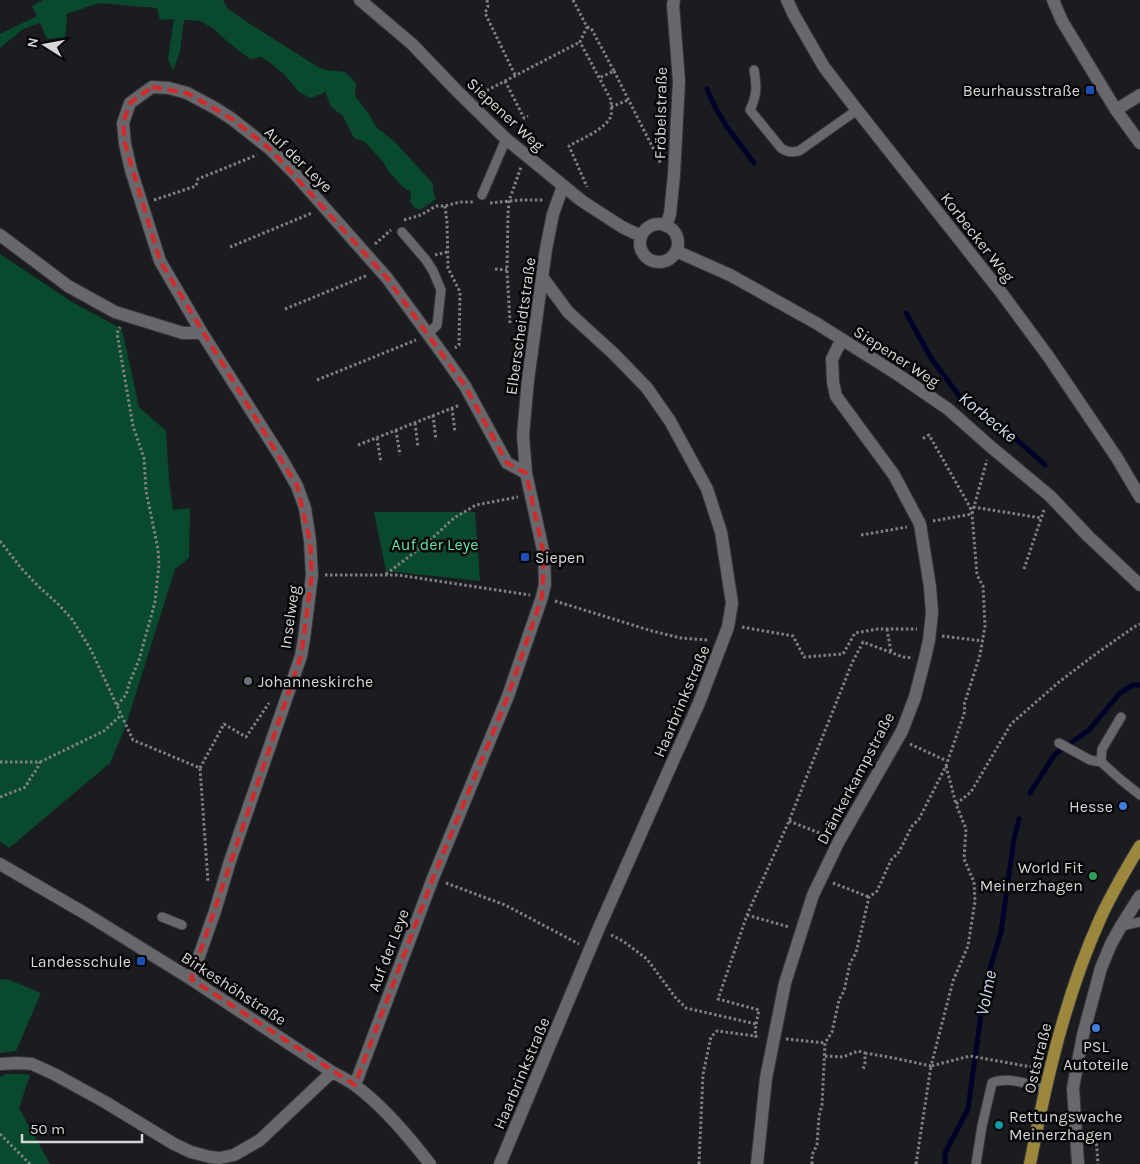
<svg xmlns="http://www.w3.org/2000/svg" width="1140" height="1164" viewBox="0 0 1140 1164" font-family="Karla,sans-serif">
<rect width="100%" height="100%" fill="#1b1c20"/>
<!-- green -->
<path fill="#09492e" d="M43,0H223L228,9L250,24L318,67L327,70L345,72L356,83L355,96L369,114L376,127L394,141L428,178L433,184V191L436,199L420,210L415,208L410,202L411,192L403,187L389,172L383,162L365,142L354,138L343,116L331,107L325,91L322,94L310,98L299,92L285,75L268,61L261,57L250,59L229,43L214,29L200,21L184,20L180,51L173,71L168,59L174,19L160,20L157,8L99,3L66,14L67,21L65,37L47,39L40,23L23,29L0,48V34L37,16L32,6Z
M0,254L72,302L122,329L139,407L166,431L169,480L173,510L190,508L189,558L175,569L125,728L110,763L9,848L0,841Z
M374,512H475L480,581L386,571Z
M0,979L10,980L41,993L16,1051L0,1053Z
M6,1074H24L30,1075L19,1108L50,1164H0V1077Z"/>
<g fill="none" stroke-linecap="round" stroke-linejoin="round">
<!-- stream -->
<path stroke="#000029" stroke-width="5" d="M707,89L715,107L727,127L754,163
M906,313L931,358L960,397L1008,432L1045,465
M1030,793L1055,754L1089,730L1120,693L1133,685H1140
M945,1164V1153L968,1109L985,985L1001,932L1014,839L1019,819"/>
<defs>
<path id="lane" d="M754,70C757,87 757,95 750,110L781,148C788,153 792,152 799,151L857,110
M482,195L506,139
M402,232L426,260L433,271L441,290L437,325L428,334
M1121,717L1102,749L1101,762L1120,779L1140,795
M1059,743L1090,760L1101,762
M162,917L182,925
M1121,926L1140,922
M976,1164L982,1126L992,1083C1006,1076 1031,1084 1045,1089"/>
<path id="street" d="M360,0L412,44L458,92L506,139L582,201L622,227L641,236
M787,0L794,15L824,67L857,110L1000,291L1048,356L1117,458L1140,497
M1053,0L1062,21L1116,110L1140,143
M1116,110L1140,95
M640 243a19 19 0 1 1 38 0a19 19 0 1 1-38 0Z
M666,226L670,214L674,175L679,81L673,5L674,0
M0,235L68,286L115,312L183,333H202
M676,251L730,275L816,323L897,374L948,409L991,447L1050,496L1088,536L1140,585
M0,864L86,914L191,979L332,1072C340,1076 348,1080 356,1086C384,1107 408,1136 430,1164
M191,979L215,911L230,861L301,656L304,639L312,575L310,541L305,508L297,486L280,456L202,333L160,261L131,170L125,144L123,123L130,103L152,87L169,88L187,93L215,108L232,119L270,149L294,173L387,278L444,356L465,386L507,463L526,473
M0,1064L18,1063L32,1064L54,1074L105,1102L174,1144L191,1152L210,1157L220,1158L234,1155L260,1140L332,1072
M355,1085L433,878L508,696L542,597L545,584L544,555L526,473L523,435L528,380L546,249L553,214L563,186
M500,1164L598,930L668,772L699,703L728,627L732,603L721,532L707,489L670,421L647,388L614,354L568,312L543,278
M757,1164L766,1078L785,983L813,895L839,841L902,731L915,697L925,658L929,640L932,613L930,587L920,524L894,475L836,396L833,382L832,359L842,339
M1078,1164L1073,1088L1083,1035L1101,968L1111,944L1121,926L1140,896"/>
<path id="primary" d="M1030,1164C1046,1081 1065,997 1100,919C1111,895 1126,869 1140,846"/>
</defs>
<!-- lane casing -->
<use href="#lane" stroke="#38383b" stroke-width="11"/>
<!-- street casing -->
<use href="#street" stroke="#38383b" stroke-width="14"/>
<!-- primary casing -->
<use href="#primary" stroke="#38383b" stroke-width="14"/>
<!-- path -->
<path stroke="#7f8083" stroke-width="3" stroke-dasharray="2.5 2.5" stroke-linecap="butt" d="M487,0L488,6L485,13L515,75
M573,0L587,27L580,42L611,100C611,105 612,111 611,116C606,129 581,139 569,146L587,187
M587,27L591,28L614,71L599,78
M614,71L661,164
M505,81L524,118L528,116
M478,95L580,42
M611,107L628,100
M154,200L196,186L198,179L257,155
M490,203L519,200H543
M445,206L447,222L448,268L460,292L459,345L455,348
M404,220L421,215L436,206H445L460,202H474
M375,244L391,230
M230,247L312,213
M435,255L447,252
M495,269L507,270
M285,309L368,275
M510,323L507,270L508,214L509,201L521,167
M317,380L416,340
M452,408L455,432
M433,415L436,440
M415,423L418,447
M396,430L400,455
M377,438L381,463
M358,445L460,405
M973,507L1041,518
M933,521L972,514L987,460
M861,535L907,527
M0,541L21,568L37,585L58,604L72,619L91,650L133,740L200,768L208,882
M1024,569L1044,510
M386,574L427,543L454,518L476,505L518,497
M325,575H398L530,595
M555,601L652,631L681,638L708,640
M742,627L793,636L804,657L843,654L855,633L878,629H917
M887,629L891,652
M942,636L983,641
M117,705L126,695L129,684L139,660L155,602L159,564L158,549L146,491L144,458L133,426L117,333L120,327
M910,744L947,761
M0,762H40L104,731L121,715
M946,766L956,804
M200,768L224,724L246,737L269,703
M0,797L26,787C30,776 36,773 40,762
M789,821L827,836
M446,883L505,905L579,944
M833,883L869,897
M747,915L789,927
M611,935L623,941L647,959L675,997L686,1008L756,1024L755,1036L760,1037
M756,1024L759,1010L718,999L747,915L789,821L852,663L863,642L903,657L913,658
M786,1039L825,1043
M865,1053L894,1058L931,1066L953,981L968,946L975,901L974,882L964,859L966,829L956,804L971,792L1011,724L1059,682L1093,656L1134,627L1140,624
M825,1056L843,1057L858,1051L865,1053V1064L863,1069
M0,1134L30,1164
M1088,1135L1096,1137L1098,1164
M699,1164L703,1074L711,1037L717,1031L755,1036
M812,1164V1155L817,1145L819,1116L822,1105L825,1043L832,1032L839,1000L844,991L850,963L856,953L869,897L877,891L891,860L899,852L912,826L919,819L946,766L965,711L964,705L980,655L985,626L983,586L977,575L972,514L970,507L929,435L922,439
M916,1164L931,1066L970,1056L1037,1068"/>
<!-- lane -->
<use href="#lane" stroke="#67676c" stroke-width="9"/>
<!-- street -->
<use href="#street" stroke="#67676c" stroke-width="12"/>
<!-- primary -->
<use href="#primary" stroke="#9b883c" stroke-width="12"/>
</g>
<!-- marked area -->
<path fill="none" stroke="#d62828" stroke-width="4" stroke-dasharray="10 6" stroke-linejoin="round" d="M152,87L187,93L232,119L270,149L387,278L465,386L507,463L526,473L544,555L542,597L508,696L433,878L355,1085L191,979L301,656L312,575L310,541L297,486L160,261L125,144L123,123L130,103Z"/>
<!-- markers -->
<g fill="#1a4fb4" stroke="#060608" stroke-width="2">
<rect x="1085" y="85" width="10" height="10" rx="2.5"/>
<rect x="520" y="552" width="10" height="10" rx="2.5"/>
<rect x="136" y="956" width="10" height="10" rx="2.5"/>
</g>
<circle fill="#6b7280" stroke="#060608" stroke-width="2" cx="248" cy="681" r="5"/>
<g fill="#3f7fe0" stroke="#060608" stroke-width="2">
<circle cx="1123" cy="806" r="5"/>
<circle cx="1096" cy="1028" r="5"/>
</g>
<circle fill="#2e9e5b" stroke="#060608" stroke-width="2" cx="1093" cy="876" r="5"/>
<circle fill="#0f9aa8" stroke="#060608" stroke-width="2" cx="999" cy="1125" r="5"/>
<g text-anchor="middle" stroke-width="5" stroke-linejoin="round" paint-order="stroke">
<!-- poi labels -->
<g font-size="16" fill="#d5d6d8" stroke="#060608" text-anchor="end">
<text x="1080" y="96">Beurhausstraße</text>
<text x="535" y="563" text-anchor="start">Siepen</text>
<text x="258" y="687" text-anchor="start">Johanneskirche</text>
<text x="1113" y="812">Hesse</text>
<text x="1083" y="873">World Fit<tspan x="1083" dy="18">Meinerzhagen</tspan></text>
<text x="131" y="967">Landesschule</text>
<text x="1096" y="1052" text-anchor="middle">PSL<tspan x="1096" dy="18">Autoteile</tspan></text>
<text x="1009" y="1122" text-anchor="start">Rettungswache<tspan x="1009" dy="18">Meinerzhagen</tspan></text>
</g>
<!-- street labels -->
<g font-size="16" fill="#d5d6d8" stroke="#060608">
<text transform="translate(660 113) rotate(-89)" y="6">Fröbelstraße</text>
<text transform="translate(506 114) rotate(43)" y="6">Siepener Weg</text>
<text transform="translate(299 159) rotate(44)" y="6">Auf der Leye</text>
<text transform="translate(978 237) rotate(52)" y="6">Korbecker Weg</text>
<text transform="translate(520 326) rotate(-82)" y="6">Elberscheidtstraße</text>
<text transform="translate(897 356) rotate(33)" y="6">Siepener Weg</text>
<text transform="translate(289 617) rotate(-82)" y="6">Inselweg</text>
<text transform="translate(681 701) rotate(-67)" y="6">Haarbrinkstraße</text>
<text transform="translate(855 778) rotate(-62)" y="6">Dränkerkampstraße</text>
<text transform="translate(388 950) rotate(-69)" y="6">Auf der Leye</text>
<text transform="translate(234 988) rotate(33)" y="6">Birkeshöhstraße</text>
<text transform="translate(1037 1058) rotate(-76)" y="6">Oststraße</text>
<text transform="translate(521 1073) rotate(-67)" y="6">Haarbrinkstraße</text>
</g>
<!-- park labels -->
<g font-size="16" fill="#62e4a4" stroke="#060608">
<text x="435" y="550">Auf der Leye</text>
</g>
<!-- water labels -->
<g font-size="18" font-style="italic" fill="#cddbed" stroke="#060608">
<text transform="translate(988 417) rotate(39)" y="6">Korbecke</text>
<text transform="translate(986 993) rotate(-79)" y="6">Volme</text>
</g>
</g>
<!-- north arrow -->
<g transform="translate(45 45) rotate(281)" stroke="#060608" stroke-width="4" paint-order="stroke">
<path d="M0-4L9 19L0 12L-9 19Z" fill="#d5d6d8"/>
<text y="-8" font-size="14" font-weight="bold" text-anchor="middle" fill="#d5d6d8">N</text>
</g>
<!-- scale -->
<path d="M22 1134v8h120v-8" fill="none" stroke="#d5d6d8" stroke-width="2.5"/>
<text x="30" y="1134" font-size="15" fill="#d5d6d8" stroke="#060608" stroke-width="4" paint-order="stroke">50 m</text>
</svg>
